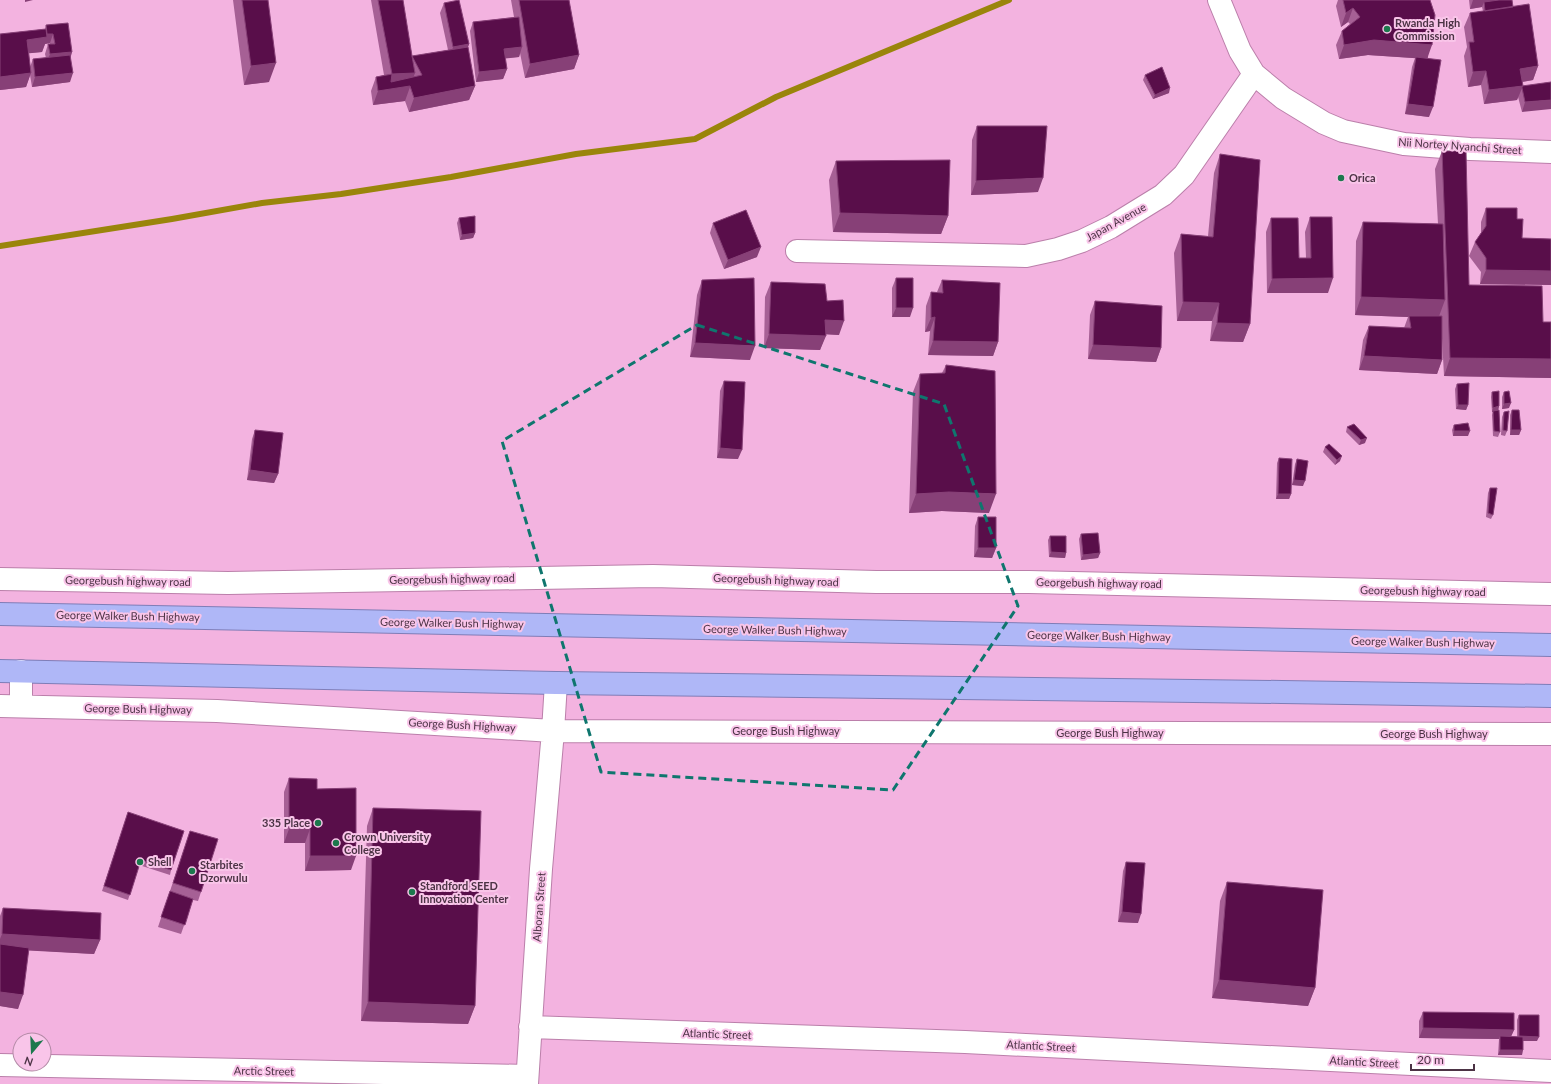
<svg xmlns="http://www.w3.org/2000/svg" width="1551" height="1084" viewBox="0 0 1551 1084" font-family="Lato,sans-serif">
<rect width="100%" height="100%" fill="#f3b3e0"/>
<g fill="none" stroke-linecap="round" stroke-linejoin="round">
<!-- stream -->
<path stroke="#9a850b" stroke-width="6" d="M0,246L172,219L262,203L341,194L451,177L576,154L695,139L776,97L1009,0"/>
<defs>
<path id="minor" d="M1219,0L1240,51L1254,74L1283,98L1324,123L1343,131L1404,144L1470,149L1551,152
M797,251L1026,256L1058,249L1082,241L1111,227L1163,195L1184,175L1254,74
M0,579L228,583L653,576L876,582H1029L1551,594
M21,671V706
M0,706L217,711L553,731L1551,734
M530,1027L965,1042L1551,1071
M0,1065L527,1076
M527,1084L541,869L553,731L556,683"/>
<path id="trunk" d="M0,614L1551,645
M0,671L556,683L1282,692L1551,696"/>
</defs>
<!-- minor casing -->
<use href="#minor" stroke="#bb7faa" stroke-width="24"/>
<!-- trunk casing -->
<use href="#trunk" stroke="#7f7db7" stroke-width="24"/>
<!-- minor -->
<use href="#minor" stroke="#fff" stroke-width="22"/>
<!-- trunk -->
<use href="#trunk" stroke="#afb7f7" stroke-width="22"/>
</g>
<!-- wall -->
<path fill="#a66095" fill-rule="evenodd" d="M233,0H268L269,82L244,85Z
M371,0H403L412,56L448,50L440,13L444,3L469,44L468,47L475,86L469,100L409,112L405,101L373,105L371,91L376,77L384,75Z
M511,0H569L579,55L574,69L525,78L520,53L519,57L505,58L507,69L503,79L476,82L470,31L473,22L514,17Z
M1338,0H1430L1428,58L1429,117L1405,114L1412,67L1415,58L1368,55L1339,59L1336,45L1342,31L1350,24L1348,22L1341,27L1336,6Z
M1469,0H1512L1513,7L1538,66L1533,80L1522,82V86L1551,82L1522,112L1518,97L1517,100L1484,104L1481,85L1468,87L1464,56L1467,47L1464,27L1470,13L1483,11L1482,7L1470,9Z
M46,25L72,52L71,56L70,82L32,87L30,75L26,87L0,90V34L45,29ZM50,43V44H48L45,54L46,58L33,59L30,67L29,53L42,52L45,44Z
M1145,75L1169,93L1153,99L1143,80Z
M977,126L1038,192L971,195L972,140Z
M1442,151L1469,285L1543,322H1551V378L1444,376L1442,338V360L1437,374L1359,370L1363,340L1369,326L1404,328L1408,317L1355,315L1356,241L1363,222L1438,224L1435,169Z
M1220,154L1250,324L1243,342L1210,341L1212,321H1177L1174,253L1181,234L1208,236L1214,173Z
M836,161L948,216L941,234L833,232L829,180Z
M1486,208L1517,219L1522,238L1551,239V285L1480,284L1481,272L1469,256L1475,242L1481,233V222Z
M1310,217L1328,293H1267L1266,232L1271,218L1299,258H1306L1305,232Z
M459,218L475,233L473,238L460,240L457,223Z
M713,223L757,257L724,269L710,233Z
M896,278L910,317H892V288Z
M702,280L750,360L690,357L697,295Z
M942,280L998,342L993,356L928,355L930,331L925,332L926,306L931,292H937Z
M771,282L827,301L839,335L826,334L820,350L764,348L765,297Z
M1095,301L1161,348L1156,362L1088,359L1090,315Z
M946,365L989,513L942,511L909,513L913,392L920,374L942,373Z
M724,381L738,459L717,458L720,391Z
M1457,384L1468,405L1466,410L1456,409L1455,389Z
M1492,392L1499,406L1498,410L1500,432L1498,437L1493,436L1492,415L1493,412H1492L1491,397Z
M1504,392L1509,408L1502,409V397Z
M1512,410L1521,430L1519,435H1510V415Z
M1504,412L1507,431L1505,436L1501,435L1502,417Z
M1454,425L1468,436H1453L1452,430Z
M1347,427L1365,443L1359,445L1346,432Z
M255,430L278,474L274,483L247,480L252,439Z
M1325,447L1340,461L1335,465L1323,452Z
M1279,458L1291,494L1289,499H1276L1277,463Z
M1297,459L1303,486L1292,485L1295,464Z
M1490,488L1493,515L1491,519L1486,517L1488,493Z
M978,517L996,548L992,558L974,557L975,526Z
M1081,534L1100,553L1098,558L1081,560L1079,539Z
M1050,536L1066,553L1065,558L1049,557L1048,540Z
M289,778L317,789L351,870L305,871V843H284V792Z
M373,808L475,1006L468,1024L361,1021L367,826Z
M128,812L171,870L170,875L139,865L128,900L102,891Z
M190,831L201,892L198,901L193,900L181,934L158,927Z
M1126,862L1138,923L1118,922L1123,871Z
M1227,882L1315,988L1308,1006L1212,998L1220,901Z
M3,908L100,940L94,954L29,950L18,1009L0,1006V916Z
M1423,1012L1514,1030L1511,1036L1517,1037V1020L1519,1015L1537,1041H1523L1522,1055H1498L1499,1039L1419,1038V1021Z"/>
<!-- shaded-wall -->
<path fill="#874077" d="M25,0H33L25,2Z
M1473,0H1499L1484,2L1482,7L1470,9Z
M1353,8L1348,22L1341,27L1346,13Z
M47,34H53L50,43L45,44L42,52L22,54L27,40Z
M1374,40L1432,45L1427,59L1368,55L1339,59L1344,45Z
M469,44L466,53L450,57L453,47Z
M522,47L519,57L501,59L504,49Z
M72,52L69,61L46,64L50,54Z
M579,55L574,69L525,78L530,64Z
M276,63L269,82L244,85L251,66Z
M1538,66L1533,80L1515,83L1520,69Z
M507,69L503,79L476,82L479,72Z
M1486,71L1481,85L1468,87L1473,72Z
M31,73L26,87L0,90V77Z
M73,73L70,82L32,87L35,77Z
M415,73L405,101L373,105L378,91L387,88L392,74Z
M475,86L469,100L409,112L414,98Z
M1523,86L1517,100L1484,104L1489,90Z
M1170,88L1169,93L1153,99L1155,95Z
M1551,100V109L1522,112L1525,102Z
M1408,104L1433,107L1429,117L1405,114Z
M1043,178L1038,192L971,195L976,181Z
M840,213L948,216L941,234L833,232Z
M475,233L473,238L460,240L462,235Z
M761,247L757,257L724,269L728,260Z
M1486,270L1551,271V285L1480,284Z
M1333,278L1328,293H1267L1272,279Z
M1361,297L1445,300L1438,319L1409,316L1408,317L1355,315Z
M1183,302L1219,303L1212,321H1177Z
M896,308H913L910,317H892Z
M935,317L930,331L925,332L931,318Z
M825,320L844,321L839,335L820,334Z
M1217,323L1250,324L1243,342L1210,341Z
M769,334L826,336L820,350L764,348Z
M933,341L998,342L993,356L928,355Z
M695,343L755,346L750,360L690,357Z
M1093,345L1161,348L1156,362L1088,359Z
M1364,356L1442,360L1437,374L1359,370Z
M1450,358L1551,359V378L1444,376Z
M1511,403L1509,408L1502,409L1504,404Z
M1458,405H1468L1466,410L1456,409Z
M1499,406L1498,411H1493V412H1492L1493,408Z
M1511,430H1521L1519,435H1510Z
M1454,431H1470L1468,436H1453Z
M1367,438L1365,443L1359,445L1361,440Z
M720,448L742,450L738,459L717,458Z
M1342,456L1340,461L1335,465L1337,460Z
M250,470L278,474L274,483L247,480Z
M1294,480L1305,481L1303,486L1292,485Z
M949,492L996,494L989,513L942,511L909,513L916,494Z
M1278,494H1291L1289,499H1276Z
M978,548H996L992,558L974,557Z
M1051,552L1066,553L1065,558L1049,557Z
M1100,553L1098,558L1081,560L1083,555Z
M289,829H310L305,843H284Z
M310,856H356L351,870L305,871Z
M1122,912L1141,914L1138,923L1118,922Z
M2,934L100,940L94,954L0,949V939Z
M1219,980L1315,988L1308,1006L1212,998Z
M0,992L23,995L18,1009L0,1006Z
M368,1002L475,1006L468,1024L361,1021Z
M1423,1028L1514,1030L1510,1039L1500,1036L1499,1039L1419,1038Z
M1519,1036L1539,1037L1537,1041H1517Z
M1500,1050H1523L1522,1055H1498Z"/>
<!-- building -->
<path fill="#590e4a" stroke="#874077" d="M242,0H268L276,63L251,66Z
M378,0H403L412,56L468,47L475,86L414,98L410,86L378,91L376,77L392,74L391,82L422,75L412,56L415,73L392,74Z
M459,0L469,44L453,47L444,3Z
M519,0H569L579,55L530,64Z
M1343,0H1430L1435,15L1432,45L1374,40L1344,45L1342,31L1360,17L1353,8L1346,13Z
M1499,0H1512L1513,7L1485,11L1484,2Z
M1529,4L1538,66L1520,69L1523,86L1489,90L1486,71L1473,72L1469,42H1474L1470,13Z
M519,17L522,47L504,49L507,69L479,72L473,22Z
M68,23L72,52L50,54L48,44H55L53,34H47L46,25Z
M46,29L47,37L27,40L31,73L0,77V34Z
M70,55L73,73L35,77L33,59Z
M1416,57L1441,60L1433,107L1408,104Z
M1162,67L1170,88L1155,95L1145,75Z
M1551,82V100L1525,102L1522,88V86Z
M977,126H1047L1043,178L976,181Z
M1442,151H1466L1469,285L1542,286L1543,322H1551V359L1450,358Z
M1220,154L1260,160L1250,324L1217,323L1219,303L1183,302L1181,234L1213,237Z
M950,160L948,216L840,213L836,161Z
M1486,208H1517V219H1523L1522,238L1551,239V271L1486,270V258L1475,242L1486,226Z
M746,210L761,247L728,260L713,223Z
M475,216V233L462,235L459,218Z
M1310,217H1332L1333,278L1272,279L1271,218H1298L1299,258H1311Z
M1363,222L1443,224L1445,300L1361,297Z
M754,278L755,346L695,343L702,280Z
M896,278H913V308H896Z
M942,280L1000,283L998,342L933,341L935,317L931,318V292L943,293Z
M771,282L825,284L827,301L843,300L844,321L825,320L826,336L769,334Z
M1095,301L1162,306L1161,348L1093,345Z
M1409,316H1442V360L1364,356L1369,326L1411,328Z
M946,365L995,371L996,494L949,492L916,494L920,374L945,373Z
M724,381L745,382L742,450L720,448Z
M1469,383L1468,405H1458L1457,384Z
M1499,391V406L1493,408L1492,392Z
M1509,391L1511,403L1504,404V392Z
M1499,410L1500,432L1494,431L1493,411Z
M1512,410H1519L1521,430H1511Z
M1509,411L1507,431L1503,430L1504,412Z
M1468,423L1470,431H1454V425Z
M1354,424L1367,438L1361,440L1347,427Z
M255,430L283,433L278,474L250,470Z
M1329,444L1342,456L1337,460L1325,447Z
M1279,458L1292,459L1291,494H1278Z
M1297,459L1308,461L1305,481L1294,480Z
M1490,488H1497L1493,515L1488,513Z
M978,517H996V548H978Z
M1098,533L1100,553L1083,555L1081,534Z
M1050,536H1066V553L1051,552Z
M289,778L317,779V789L356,788V856H310V829H289Z
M373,808L481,811L475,1006L368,1002Z
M128,812L184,831L171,870L141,860L130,895L104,886Z
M190,831L218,839L201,892L173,883Z
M1126,862L1145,863L1141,914L1122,912Z
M1227,882L1323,890L1315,988L1219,980Z
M170,891L193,899L185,925L161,917Z
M3,908L101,913L100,940L2,934Z
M0,944L29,948L23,995L0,992Z
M1423,1012L1514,1013V1030L1423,1028Z
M1519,1015H1539V1037L1519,1036Z
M1500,1036L1523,1037V1050H1500Z"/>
<!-- marked area -->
<path fill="none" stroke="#0f766e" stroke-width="3" stroke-dasharray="8 5" stroke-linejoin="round" d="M697,325L944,404L1018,606L893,790L601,772L502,441Z"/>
<!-- markers -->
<g fill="#1c784d" stroke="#f9c5e9" stroke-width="1.5">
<circle cx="1387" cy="29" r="4"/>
<circle cx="1341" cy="178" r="4"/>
<circle cx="318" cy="823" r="4"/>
<circle cx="336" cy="843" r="4"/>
<circle cx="140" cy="862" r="4"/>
<circle cx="192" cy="871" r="4"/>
<circle cx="412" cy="892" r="4"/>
</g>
<g text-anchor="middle" stroke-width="4" stroke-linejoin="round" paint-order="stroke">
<!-- poi labels -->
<g font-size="11" font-weight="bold" fill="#4c3345" stroke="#f9c5e9" text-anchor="start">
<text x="1395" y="27">Rwanda High<tspan x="1395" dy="13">Commission</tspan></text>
<text x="1349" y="182">Orica</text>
<text x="310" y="827" text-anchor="end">335 Place</text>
<text x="344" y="841">Crown University<tspan x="344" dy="13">College</tspan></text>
<text x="148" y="866">Shell</text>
<text x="200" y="869">Starbites<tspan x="200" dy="13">Dzorwulu</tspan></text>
<text x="420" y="890">Standford SEED<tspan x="420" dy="13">Innovation Center</tspan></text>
</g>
<!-- street labels -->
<g font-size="11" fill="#4c3345" stroke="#f9c5e9">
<text transform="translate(1460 146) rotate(4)" y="4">Nii Nortey Nyanchi Street</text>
<text transform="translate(1116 222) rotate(-29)" y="4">Japan Avenue</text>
<text transform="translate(452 579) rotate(-1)" y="4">Georgebush highway road</text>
<text transform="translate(776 580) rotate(2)" y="4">Georgebush highway road</text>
<text transform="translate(128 581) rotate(1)" y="4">Georgebush highway road</text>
<text transform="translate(1099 583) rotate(1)" y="4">Georgebush highway road</text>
<text transform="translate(1423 591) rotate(1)" y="4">Georgebush highway road</text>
<text transform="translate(128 616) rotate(1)" y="4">George Walker Bush Highway</text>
<text transform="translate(452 623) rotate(1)" y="4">George Walker Bush Highway</text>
<text transform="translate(775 630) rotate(1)" y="4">George Walker Bush Highway</text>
<text transform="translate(1099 636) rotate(1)" y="4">George Walker Bush Highway</text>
<text transform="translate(1423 642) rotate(1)" y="4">George Walker Bush Highway</text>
<text transform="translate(138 709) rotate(1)" y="4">George Bush Highway</text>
<text transform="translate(462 725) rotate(3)" y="4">George Bush Highway</text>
<text x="786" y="735">George Bush Highway</text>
<text x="1110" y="737">George Bush Highway</text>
<text x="1434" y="738">George Bush Highway</text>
<text transform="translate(539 907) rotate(-86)" y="4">Alboran Street</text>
<text transform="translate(717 1034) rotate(2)" y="4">Atlantic Street</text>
<text transform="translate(1041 1046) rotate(3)" y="4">Atlantic Street</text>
<text transform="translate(1364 1062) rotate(3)" y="4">Atlantic Street</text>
<text transform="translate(264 1071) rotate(1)" y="4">Arctic Street</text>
</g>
</g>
<!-- north arrow -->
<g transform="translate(32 1052) rotate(199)"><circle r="19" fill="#f9c5e9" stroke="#b48ba7"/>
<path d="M0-3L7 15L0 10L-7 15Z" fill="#1c784d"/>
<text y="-6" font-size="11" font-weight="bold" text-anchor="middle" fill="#4c3345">N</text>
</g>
<!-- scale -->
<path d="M1411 1064v6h63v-6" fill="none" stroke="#4c3345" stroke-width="2"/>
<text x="1417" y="1064" font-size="12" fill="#4c3345" stroke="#f9c5e9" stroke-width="3" paint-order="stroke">20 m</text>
</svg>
